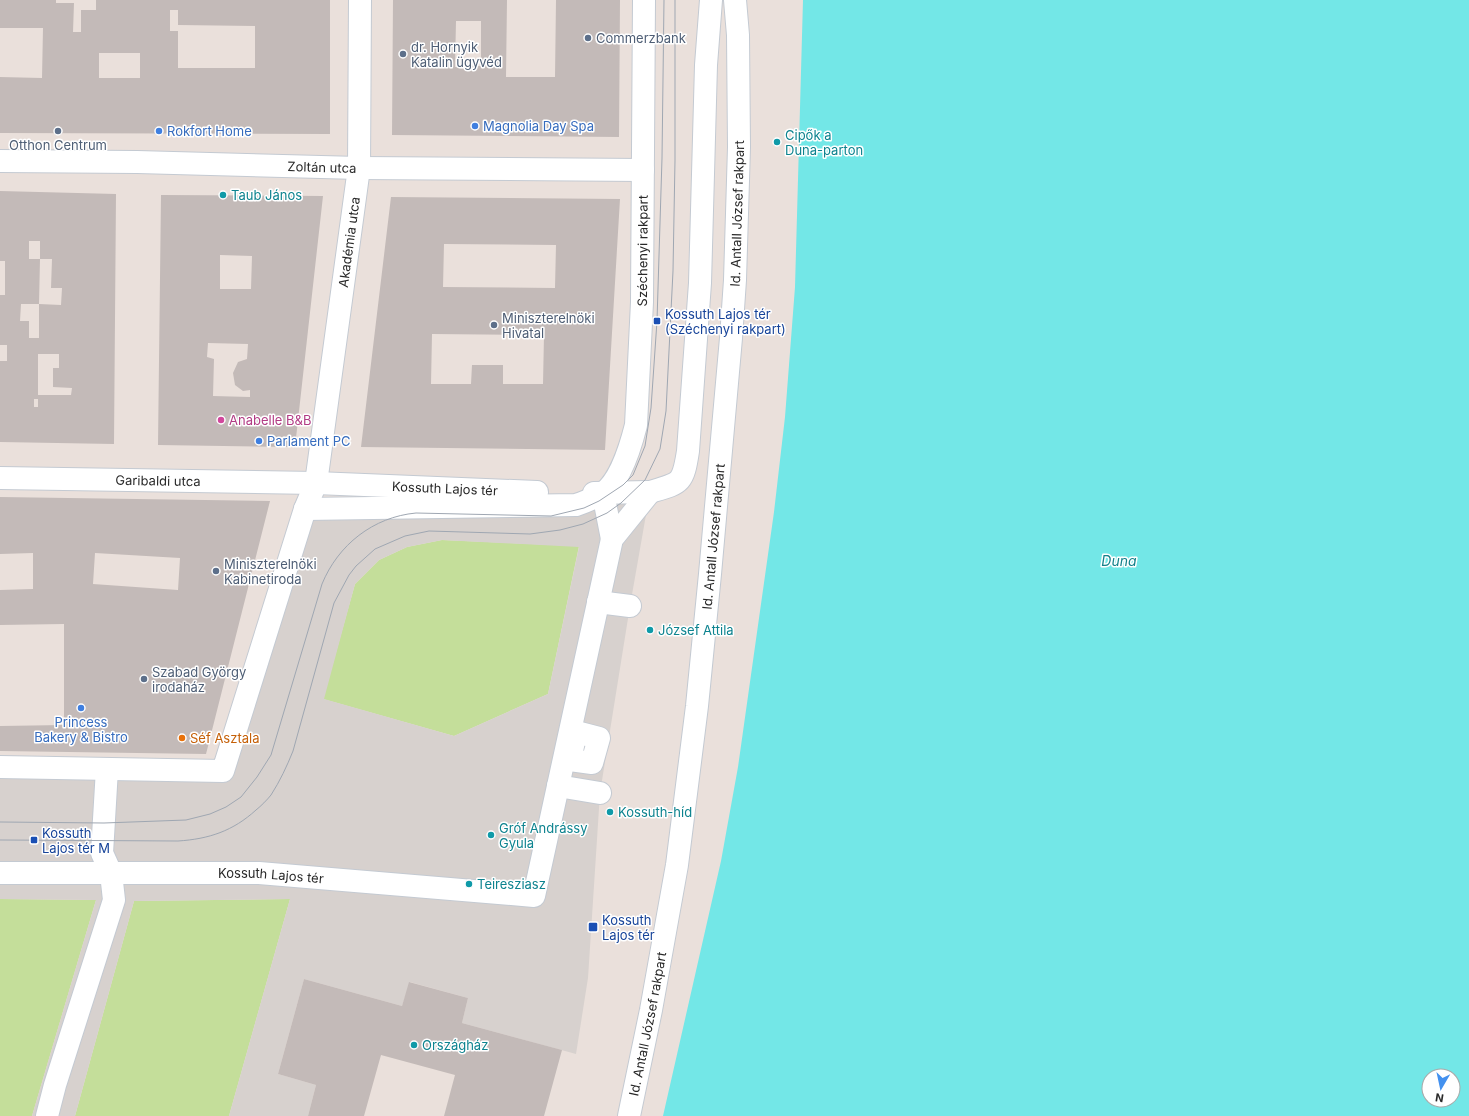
<svg xmlns="http://www.w3.org/2000/svg" width="1469" height="1116" viewBox="0 0 1469 1116" font-family="Inter,sans-serif">
<rect width="100%" height="100%" fill="#eae0db"/>
<!-- green -->
<path fill="#c4de9a" d="M442,540L579,546L548,694L454,736L323,699L355,584L379,560L407,547Z
M0,899L96,900L32,1116H0Z
M290,899L229,1116H75L134,901Z"/>
<!-- plaza -->
<path fill="#d7d1ce" fill-rule="evenodd" d="M650,492L630,606L600,793L588,978L576,1054L462,1023L468,998L410,982L402,1006L304,979L278,1074L316,1085L308,1116H229L290,899L134,901L75,1116H32L96,900L0,899V767L223,771L305,509ZM442,540L579,547L548,694L454,736L324,699L355,584L379,560L407,547ZM576,732L599,738L592,763L570,759Z"/>
<!-- water -->
<path fill="#73e7e7" fill-rule="evenodd" d="M803,0H1469V1116H663L721,861L738,767L774,512L785,417L795,287ZM1429,1076H1453V1100H1429Z"/>
<!-- building -->
<path fill="#c3bab8" fill-rule="evenodd" d="M0,0H56V3H74L73,32H81V10H96V0H330V134L0,133V77L42,78L43,28H0ZM170,10H178V25L255,26V68H178V31H170ZM99,53H140V78H99Z
M393,0H507L506,77H555L556,0H620L619,137L392,135ZM456,21H481V66L455,67Z
M0,191L116,194L114,444L0,442V361H7V345H0V295H5V261H0ZM29,241H40V259H29ZM40,259H52L51,288H62L61,305L39,304V338H29V321H20L21,304H39ZM38,354H59V368H53V387L72,388L71,395H38ZM34,399H38V407H34Z
M161,195L323,196L295,447L158,445ZM220,255L252,256L251,289H220ZM208,343L248,344L247,359L238,362L233,373L235,385L243,391L250,390V397L213,396L214,359L207,357Z
M391,197L620,199L605,450L361,447ZM444,244L556,245L555,288L443,287ZM432,334L544,335L543,384H503V365H472L471,384H431Z
M0,497L270,501L206,754L0,751V726L64,725V624L0,625V590L33,589V553L0,554ZM95,553L180,558L178,590L93,584Z
M304,979L402,1006L409,982L468,998L462,1023L562,1050L544,1116H444L455,1075L381,1055L364,1116H308L316,1085L278,1074Z"/>
<g fill="none" stroke-linecap="round" stroke-linejoin="round">
<defs>
<g id="street">
<path id="s1" d="M0,161L137,162L359,168L643,170"/>
<path id="s2" d="M0,478L316,483L537,492"/>
<path d="M594,493L650,492"/>
<path d="M603,493L612,539"/>
<path id="s3" d="M305,509L576,505C585,502 594,498 602,494C620,482 631,445 636,425L642,302L644,0"/>
<path d="M598,602L630,606"/>
<path d="M576,732L599,738L592,763L570,760Z"/>
<path id="s4" d="M0,767L223,771L305,509L316,483L359,168L360,0"/>
<path d="M558,786L600,793"/>
<path id="s5" d="M0,873H259L534,896L612,539L650,492"/>
<path d="M47,1116L55,1085L114,900L111,873L102,853L107,769"/>
</g>
<g id="secondary">
<path d="M650,492C681,483 683,484 688,451L700,283L706,65L711,0"/>
<path id="s6" d="M629,1116L651,1010L677,865L697,706L710,574L731,338L735,280L739,147L738,35L735,0"/>
</g>
</defs>
<!-- street casing -->
<use href="#street" stroke="#c4cad2" stroke-width="24"/>
<!-- secondary casing -->
<use href="#secondary" stroke="#c4cad2" stroke-width="24"/>
<!-- street -->
<use href="#street" stroke="#fff" stroke-width="22"/>
<!-- secondary -->
<use href="#secondary" stroke="#fff" stroke-width="22"/>
<!-- tram -->
<path stroke="#9fa7b2" stroke-width="1" d="M0,822L104,823L186,820L210,814L226,807L241,797L257,777L271,755L322,584C338,545 373,517 416,513L551,516L584,508L599,501L623,485L633,475L645,446L651,408L657,321L662,158L664,0
M0,840L178,841C209,839 233,831 256,810C261,806 267,800 271,795C280,781 287,766 293,751L334,603L349,575L356,566L375,549L405,536L429,531L530,534L560,530L583,524L607,513L621,503L645,480L660,449L666,411L673,271L675,160V0"/>
</g>
<!-- markers -->
<g fill="#5c6f8a" stroke="#fff" stroke-width="1.5">
<circle cx="588" cy="38" r="4"/>
<circle cx="403" cy="54" r="4"/>
<circle cx="58" cy="131" r="4"/>
<circle cx="494" cy="325" r="4"/>
<circle cx="216" cy="571" r="4"/>
<circle cx="144" cy="679" r="4"/>
</g>
<g fill="#3f7fe0" stroke="#fff" stroke-width="1.5">
<circle cx="475" cy="126" r="4"/>
<circle cx="159" cy="131" r="4"/>
<circle cx="259" cy="441" r="4"/>
<circle cx="81" cy="708" r="4"/>
</g>
<g fill="#0f9aa8" stroke="#fff" stroke-width="1.5">
<circle cx="777" cy="142" r="4"/>
<circle cx="223" cy="195" r="4"/>
<circle cx="650" cy="630" r="4"/>
<circle cx="610" cy="812" r="4"/>
<circle cx="491" cy="835" r="4"/>
<circle cx="469" cy="884" r="4"/>
<circle cx="414" cy="1045" r="4"/>
</g>
<g fill="#1a4fb4" stroke="#fff" stroke-width="1.5">
<rect x="653" y="317" width="8" height="8" rx="2"/>
<rect x="30" y="836" width="8" height="8" rx="2"/>
<rect x="588" y="922" width="10" height="10" rx="2"/>
</g>
<circle fill="#d1479c" stroke="#fff" stroke-width="1.5" cx="221" cy="420" r="4"/>
<circle fill="#e8710a" stroke="#fff" stroke-width="1.5" cx="182" cy="738" r="4"/>
<g text-anchor="middle" stroke-width="3" stroke-linejoin="round" paint-order="stroke">
<!-- service labels -->
<g font-size="13" fill="#4e5e75" stroke="#fff" text-anchor="start">
<text x="596" y="43">Commerzbank</text>
<text x="411" y="52">dr. Hornyik<tspan x="411" dy="15">Katalin ügyvéd</tspan></text>
<text x="58" y="150" text-anchor="middle">Otthon Centrum</text>
<text x="502" y="323">Miniszterelnöki<tspan x="502" dy="15">Hivatal</tspan></text>
<text x="224" y="569">Miniszterelnöki<tspan x="224" dy="15">Kabinetiroda</tspan></text>
<text x="152" y="677">Szabad György<tspan x="152" dy="15">irodaház</tspan></text>
</g>
<!-- shop labels -->
<g font-size="13" fill="#366cbe" stroke="#fff" text-anchor="start">
<text x="483" y="131">Magnolia Day Spa</text>
<text x="167" y="136">Rokfort Home</text>
<text x="267" y="446">Parlament PC</text>
<text x="81" y="727" text-anchor="middle">Princess<tspan x="81" dy="15">Bakery &amp; Bistro</tspan></text>
</g>
<!-- culture labels -->
<g font-size="13" fill="#0d838f" stroke="#fff" text-anchor="start">
<text x="785" y="140">Cipők a<tspan x="785" dy="15">Duna-parton</tspan></text>
<text x="231" y="200">Taub János</text>
<text x="658" y="635">József Attila</text>
<text x="618" y="817">Kossuth-híd</text>
<text x="499" y="833">Gróf Andrássy<tspan x="499" dy="15">Gyula</tspan></text>
<text x="477" y="889">Teiresziasz</text>
<text x="422" y="1050">Országház</text>
</g>
<!-- street labels -->
<g font-size="13" fill="#292929" stroke="#fff">
<text dy="5" stroke="none"><textPath href="#s1" startOffset="322">Zoltán utca</textPath></text>
<text dy="5" stroke="none"><textPath href="#s6" startOffset="910">Id. Antall József rakpart</textPath></text>
<text dy="5" stroke="none"><textPath href="#s4" startOffset="769">Akadémia utca</textPath></text>
<text dy="5" stroke="none"><textPath href="#s3" startOffset="552">Széchenyi rakpart</textPath></text>
<text dy="5" stroke="none"><textPath href="#s2" startOffset="158">Garibaldi utca</textPath></text>
<text dy="5" stroke="none"><textPath href="#s2" startOffset="445">Kossuth Lajos tér</textPath></text>
<text dy="5" stroke="none"><textPath href="#s6" startOffset="586">Id. Antall József rakpart</textPath></text>
<text dy="5" stroke="none"><textPath href="#s5" startOffset="271">Kossuth Lajos tér</textPath></text>
<text dy="5" stroke="none"><textPath href="#s6" startOffset="94">Id. Antall József rakpart</textPath></text>
</g>
<!-- transit labels -->
<g font-size="13" fill="#164399" stroke="#fff" text-anchor="start">
<text x="665" y="319">Kossuth Lajos tér<tspan x="665" dy="15">(Széchenyi rakpart)</tspan></text>
<text x="42" y="838">Kossuth<tspan x="42" dy="15">Lajos tér M</tspan></text>
<text x="602" y="925">Kossuth<tspan x="602" dy="15">Lajos tér</tspan></text>
</g>
<!-- hotel labels -->
<g font-size="13" fill="#b23c85" stroke="#fff" text-anchor="start">
<text x="229" y="425">Anabelle B&amp;B</text>
</g>
<!-- food labels -->
<g font-size="13" fill="#c56008" stroke="#fff" text-anchor="start">
<text x="190" y="743">Séf Asztala</text>
</g>
<!-- water labels -->
<g font-size="14" font-style="italic" fill="#14818b" stroke="#fff">
<text x="1119" y="566">Duna</text>
</g>
</g>
<!-- north arrow -->
<g transform="translate(1441 1088) rotate(189)"><circle r="19" fill="#ffffff" stroke="#a9a9a9"/>
<path d="M0-3L7 15L0 10L-7 15Z" fill="#4391ef"/>
<text y="-6" font-size="11" font-weight="bold" text-anchor="middle" fill="#292929">N</text>
</g>
</svg>
